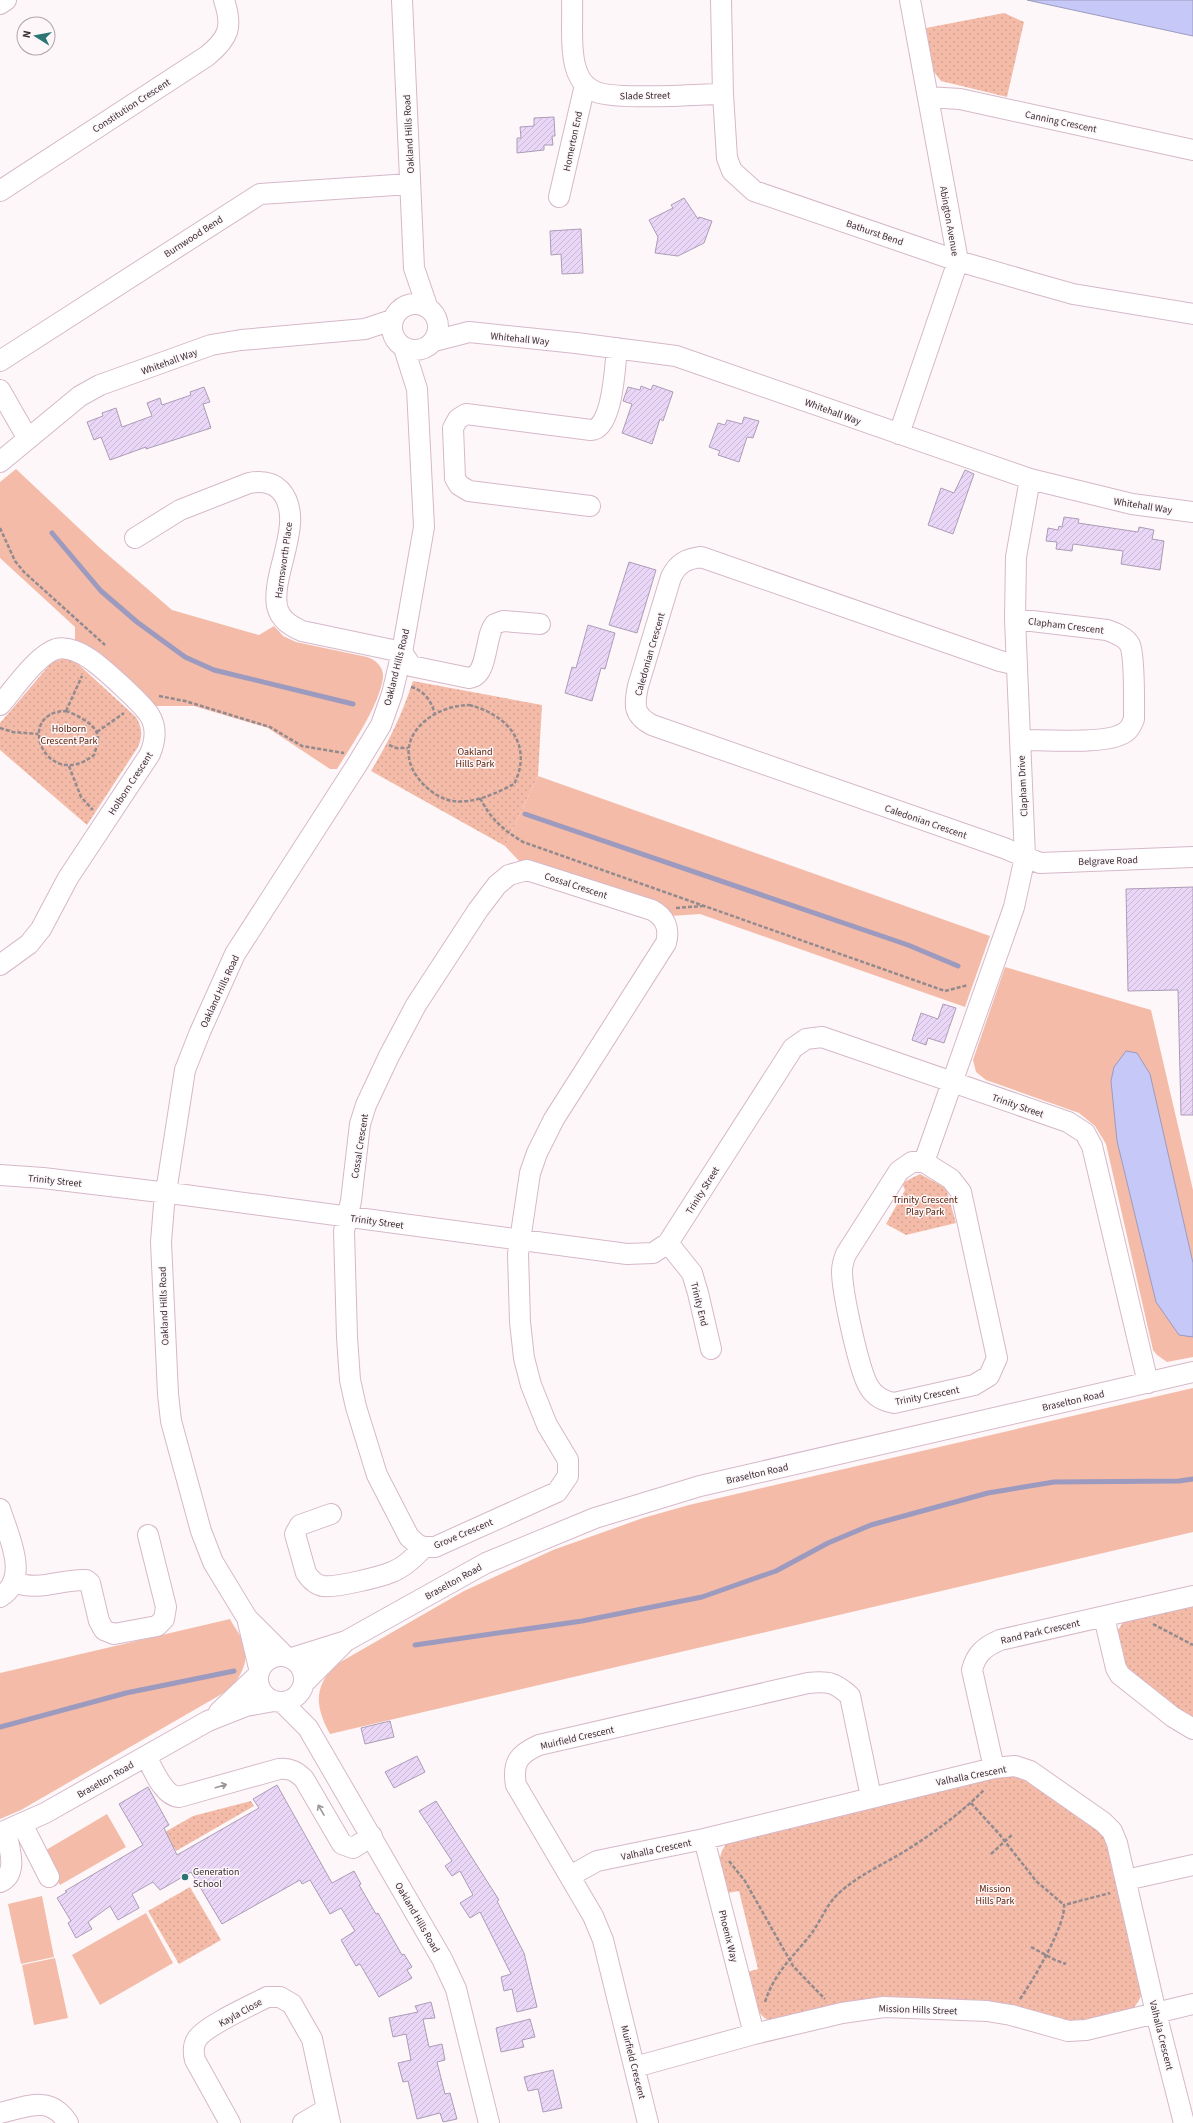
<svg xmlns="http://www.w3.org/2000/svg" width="1193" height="2123" viewBox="0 0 1193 2123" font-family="'Source Sans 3',sans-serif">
<defs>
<pattern id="park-dots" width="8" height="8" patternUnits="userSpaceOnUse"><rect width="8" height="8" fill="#f4bca8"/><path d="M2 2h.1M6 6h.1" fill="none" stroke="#d2a291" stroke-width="1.8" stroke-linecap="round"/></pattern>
<pattern id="building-hatch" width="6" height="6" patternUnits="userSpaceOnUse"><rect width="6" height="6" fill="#ead6f7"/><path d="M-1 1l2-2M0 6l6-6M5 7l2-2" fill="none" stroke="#c9b8d4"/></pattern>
</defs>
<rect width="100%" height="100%" fill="#fdf7fa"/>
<!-- grass -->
<path fill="#f4bca8" d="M16,469L100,548L172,610L259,635L274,626L283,636L296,642L367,657C376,660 384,667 383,678C379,706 352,745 337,769H330L268,728L194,706H153L88,646L75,640V627L0,558V482Z
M538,776L990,936L965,1007L700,914L671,916L658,904L537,862H520L505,846Z
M1005,967L1151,1010L1193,1190V1357L1167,1362L1157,1355L1153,1350L1106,1144L1095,1126L1079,1113L986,1080L976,1072L973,1060Z
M1193,1388V1532L330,1734C315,1707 313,1686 337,1664L464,1591L553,1550L643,1518L689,1505Z
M230,1619C234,1627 241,1635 244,1644C250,1661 240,1680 227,1691L21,1810L0,1819V1673Z
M107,1814L126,1847L60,1885L41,1853Z
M42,1896L54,1957L21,1964L8,1904Z
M146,1913L173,1963L100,2005L72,1955Z
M55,1958L68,2018L34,2025L22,1965Z"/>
<!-- park -->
<path fill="url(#park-dots)" d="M1004,13L1024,22L1007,97L941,81L934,72L932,65L926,28Z
M65,658L78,664L136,717C142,727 143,736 138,747L87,825L0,750V723L52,662Z
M413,681L542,705L538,776L505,846L371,771C390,739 401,717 413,681Z
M920,1174L946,1188L956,1223L906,1235L886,1224L905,1190L902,1183Z
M1193,1602V1721L1127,1672L1116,1633L1124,1621Z
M1008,1774L1023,1775L1105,1836L1142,1983C1143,1994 1140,2002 1131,2010L1080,2024L1014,2009L772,2022C752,2014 751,1991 747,1972L758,1969L739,1891L727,1893C721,1873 713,1856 730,1840Z
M251,1801L254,1806L176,1851L165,1832L193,1816Z
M190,1887L221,1940L179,1964L148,1911Z"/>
<!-- water -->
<path fill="#c6c8f8" stroke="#9c9abe" d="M1027,0H1193V36Z
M1126,1051L1137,1053L1150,1074L1193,1263V1337L1179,1335L1156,1302L1117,1141L1111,1081L1114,1067Z"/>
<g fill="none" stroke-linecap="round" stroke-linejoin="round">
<!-- stream -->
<path stroke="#9c9abe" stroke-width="5" d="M52,533L101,591L137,622L185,657L214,670L353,704
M525,814L908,945L958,966
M415,1645L582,1621L702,1597L776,1571L828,1543L871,1525L988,1493L1054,1482L1179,1481L1193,1479
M0,1727L126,1693L234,1671"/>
</g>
<!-- building -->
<path fill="url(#building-hatch)" stroke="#ac9cb6" d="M554,117L555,136H552L553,145H544V150L517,153V138H521L520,127L534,126V118Z
M684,198L698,219L699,217L712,221L704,243L678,256L655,253L658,237L649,220L673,208L671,205Z
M581,229L583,273L562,274L561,254L551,255L550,231Z
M653,385L673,392L663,421L660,419L652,444L622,433L632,404L623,401L628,387L640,390L641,386L651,390Z
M204,387L210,402L203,404L211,428L146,449V447L110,460L101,437L94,440L87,422L103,416L102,413L116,408L122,427L152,416L147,403L160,398L162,405L191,395L190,392Z
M744,417L759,421L753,438L747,437L739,462L718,455L720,451L709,447L718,423L725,425L727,420L742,424Z
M965,470L974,474L953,534L928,525L941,488L954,493Z
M1064,517L1079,519L1078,523L1138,532L1139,527L1154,530L1152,539L1164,541L1160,570L1121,564L1123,551L1073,544L1072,551L1056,549L1057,542L1046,541L1048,528L1058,530L1059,526L1062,527Z
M629,562L656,570L637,633L609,625Z
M588,625L615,633L605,669L601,668L592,701L565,693L572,667L576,668Z
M1193,887V1115H1181L1178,990L1128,991L1126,889Z
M943,1004L956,1008L944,1043L928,1038L926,1045L912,1040L921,1013L938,1019Z
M390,1721L394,1737L365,1744L361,1728Z
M417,1756L425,1772L394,1788L385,1772Z
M277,1785L332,1883L354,1871L361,1884L359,1885L376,1914L378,1913L402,1955L404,1954L412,1967L407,1970L412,1978L379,1997L360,1964L356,1966L341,1940L355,1931L341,1908L330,1914L310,1880L302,1884L300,1880L222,1924L191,1872L160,1890L153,1882L132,1894L139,1908L118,1920L110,1906L88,1922L92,1929L76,1938L68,1923L71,1921L57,1898L67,1892L65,1891L143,1845L119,1804L148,1787L169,1825L164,1828L177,1855L259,1808L253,1799Z
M436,1801L499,1900L497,1901L524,1953L537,2007L517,2012L512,1989L504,1991L501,1977L511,1974L480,1912L470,1918L460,1903L473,1895L460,1871L452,1876L445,1866L452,1861L419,1811Z
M431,2002L435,2018L423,2019L429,2047L442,2044L445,2060L437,2062L445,2094L450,2093L457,2119L443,2122L440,2113L417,2119L408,2081L403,2082L398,2063L411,2060L406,2034L393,2037L389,2018L418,2012L415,2006Z
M530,2019L535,2037L522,2040L524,2047L501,2052L496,2028Z
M553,2070L562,2108L543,2112L538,2089L528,2091L524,2077Z"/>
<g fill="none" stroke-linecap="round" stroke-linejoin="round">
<defs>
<path id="minor" d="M402,0L414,268L427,306
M572,0C573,22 569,57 579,76C582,83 588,88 594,91C615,101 696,94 723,94
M721,0L723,94L727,158L732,171L754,191L958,261L1034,283L1073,294L1193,314
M0,4L6,0
M928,97L960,99L1193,150
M0,191L207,56C229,38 233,27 224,0
M559,197L585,85
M392 327a23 23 0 1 1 46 0a23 23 0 1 1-46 0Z
M434,341L469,332L576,343L676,356L1030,479L1132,504L1193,512
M0,361L260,194L410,184
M0,390L28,439
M899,434L958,261L910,0
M0,462L80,396L100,385L211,345L241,340L365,329L392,320
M590,506L469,491L459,485L455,478L453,428L458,419L466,414L591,430C613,429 615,365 617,348
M135,538L180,510L249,483C260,481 271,481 280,490C307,519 271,572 277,606C280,620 291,626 302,631L402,652L411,666L469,678C489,676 484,636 495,624L503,621L540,624
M1015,619L1107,630C1115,633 1126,637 1130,645C1135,657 1134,704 1134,719C1131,727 1128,732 1120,735C1102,744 1043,740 1020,740
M1017,665L1000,661L701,557C686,559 678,563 671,577L638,686C634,705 633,715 652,725L1004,848L1040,863L1193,857
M0,705C14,689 37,655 56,649C67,646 82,653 90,659C102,667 144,705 150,716C157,728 155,742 150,754L68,878L41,929L29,944L0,965
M527,870L652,910C665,917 670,928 666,943L554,1119L537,1153L530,1173L518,1254L520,1322L524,1358L531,1385L547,1425L568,1460V1476L557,1492L435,1547H424L418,1545L409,1537L377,1475L356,1407L350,1380L347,1337L344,1231L351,1201L360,1124L366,1105L389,1056L416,1005L478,910L497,885L509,875Z
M924,1162H912L899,1171L846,1254C844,1259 842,1265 842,1271C842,1292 859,1371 869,1387C875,1397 883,1401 894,1403L974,1385L989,1376L997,1358L961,1192L951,1179L924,1162L1014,907L1025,857L1015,619L1016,557L1030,479
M0,1175L43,1178L185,1195L627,1254L653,1253L668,1243L793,1048L806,1039L822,1037L1068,1122L1085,1133L1092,1146L1148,1383
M668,1243L692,1273L698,1293L711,1349
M0,1509C8,1535 31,1579 0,1597
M331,1514L300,1525L295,1534L306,1573C310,1579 315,1585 323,1586C335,1588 380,1577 392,1572C405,1567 415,1557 424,1547
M14,1582C39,1592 61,1579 86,1580L90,1583L99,1621L104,1630L114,1634L157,1626L164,1619L166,1607L148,1535
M1104,1617L1116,1668L1120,1675L1173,1717L1193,1729
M247,1618L259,1668
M258 1679a23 23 0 1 1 46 0a23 23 0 1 1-46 0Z
M285,1656L247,1618L213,1562L201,1531L171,1421L168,1394L161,1242L164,1205L185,1070L200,1032L235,954L358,763L381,725L392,694L402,652L424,527L417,389L404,348
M292,1658L346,1641L486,1563L595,1518L700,1486L1193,1372
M304,1683L343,1644
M282,1702L308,1728L442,1959L456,1989L489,2123
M219,1712L257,1676
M146,1756C153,1769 163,1796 179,1797L279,1769C290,1768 296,1771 304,1779L342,1844L353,1848L372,1836
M994,1768L972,1670C976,1654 984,1647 1000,1640L1193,1596
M22,1824L49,1877
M0,1833L45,1813L208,1721L246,1706L274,1701
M704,1839L754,2034
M570,1876L597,1861L704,1839L994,1768L1015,1766L1030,1771L1103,1822L1112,1831L1117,1843L1156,2013L1184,2123
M1126,1880L1193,1865
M0,1882C19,1874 9,1847 6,1832
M635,2067L754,2034L842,2013L884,2007L987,2011L1011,2015L1068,2031L1086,2030L1193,2004
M0,2113C27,2107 50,2094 68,2123
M230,2123L195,2060C193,2052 193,2045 197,2039C205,2026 252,2005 267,1997H280L292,2004L312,2039L330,2123
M303,2123L327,2109
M648,2123L603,1940L593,1916L516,1785C512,1762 519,1754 539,1745L808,1683C828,1681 835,1682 850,1696L871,1797"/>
</defs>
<!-- minor casing -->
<use href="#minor" stroke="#d6b8c9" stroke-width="22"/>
<!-- path -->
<path stroke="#938a8f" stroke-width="2.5" stroke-dasharray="4 2" stroke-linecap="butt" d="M0,528L15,561L24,572L105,645
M411,687C425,691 431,701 435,714
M159,696L185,701L270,727L302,746L344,753
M469,705C507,714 534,745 514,784C497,793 473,804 453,801C443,800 431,792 424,785C386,746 425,706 469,705Z
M66,711C75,714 93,723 97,733C100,740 96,748 94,755C46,793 13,712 66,711Z
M66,711L82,676
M0,728L13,732L38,734
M97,732L124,713
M389,745L396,748H408
M69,766L81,797L93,810
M480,798C490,818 503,830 523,842L945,991L968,985
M676,908L703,906
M1153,1624L1193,1645
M971,1803L1000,1835L1036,1881L1064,1905
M991,1854L1013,1834
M729,1861L745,1881L793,1966L825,1999
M1031,1947L1055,1960L1066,1964
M1020,1999C1032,1982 1066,1925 1064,1905L1110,1893
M765,2002C774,1974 790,1960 807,1939C819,1926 825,1906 838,1894C857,1876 880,1866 902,1853C931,1835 960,1814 984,1790"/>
<!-- minor -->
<use href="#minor" stroke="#fff" stroke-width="20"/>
</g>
<!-- one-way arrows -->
<defs><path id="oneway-shaft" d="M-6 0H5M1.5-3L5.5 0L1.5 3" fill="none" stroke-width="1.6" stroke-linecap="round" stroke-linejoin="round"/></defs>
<g stroke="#9c969a">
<use href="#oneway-shaft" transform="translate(221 1786) rotate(-16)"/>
<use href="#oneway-shaft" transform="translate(321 1810) rotate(-120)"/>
</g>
<!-- markers -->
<circle fill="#2b7575" stroke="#fdf7fa" stroke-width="1.5" cx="185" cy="1877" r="4"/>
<g text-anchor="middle" stroke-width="3" stroke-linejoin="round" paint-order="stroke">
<!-- street labels -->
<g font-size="10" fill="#3a2e35" stroke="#fdf7fa">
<text transform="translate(645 95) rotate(-1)" y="4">Slade Street</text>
<text transform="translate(131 105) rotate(-33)" y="4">Constitution Crescent</text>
<text transform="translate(1061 121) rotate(12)" y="4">Canning Crescent</text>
<text transform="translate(408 134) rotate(-93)" y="4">Oakland Hills Road</text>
<text transform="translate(572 141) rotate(-78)" y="4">Homerton End</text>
<text transform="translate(950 221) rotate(80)" y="4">Abington Avenue</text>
<text transform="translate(875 232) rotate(19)" y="4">Bathurst Bend</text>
<text transform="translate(193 236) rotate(-33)" y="4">Burnwood Bend</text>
<text transform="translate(520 338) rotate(6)" y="4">Whitehall Way</text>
<text transform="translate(169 361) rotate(-20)" y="4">Whitehall Way</text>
<text transform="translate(833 411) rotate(20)" y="4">Whitehall Way</text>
<text transform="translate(1143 505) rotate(9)" y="4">Whitehall Way</text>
<text transform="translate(283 560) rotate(-82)" y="4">Harmsworth Place</text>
<text transform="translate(1066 625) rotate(7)" y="4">Clapham Crescent</text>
<text transform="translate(649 654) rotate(-74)" y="4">Caledonian Crescent</text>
<text transform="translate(396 667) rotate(-76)" y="4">Oakland Hills Road</text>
<text transform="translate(130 783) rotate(-57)" y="4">Holborn Crescent</text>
<text transform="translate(1022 786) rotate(-93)" y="4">Clapham Drive</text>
<text transform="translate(926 821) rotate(19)" y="4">Caledonian Crescent</text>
<text transform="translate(1108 860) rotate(-2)" y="4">Belgrave Road</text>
<text transform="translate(576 885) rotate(18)" y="4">Cossal Crescent</text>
<text transform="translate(219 991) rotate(-65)" y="4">Oakland Hills Road</text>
<text transform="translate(1018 1105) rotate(19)" y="4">Trinity Street</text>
<text transform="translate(359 1146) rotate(-81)" y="4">Cossal Crescent</text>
<text transform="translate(55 1180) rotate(6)" y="4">Trinity Street</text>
<text transform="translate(702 1190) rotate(-58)" y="4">Trinity Street</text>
<text transform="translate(377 1221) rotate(8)" y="4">Trinity Street</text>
<text transform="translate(700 1304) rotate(76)" y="4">Trinity End</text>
<text transform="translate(163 1306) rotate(-92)" y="4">Oakland Hills Road</text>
<text transform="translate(927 1395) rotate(-11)" y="4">Trinity Crescent</text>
<text transform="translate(1073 1400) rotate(-13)" y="4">Braselton Road</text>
<text transform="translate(757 1473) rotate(-13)" y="4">Braselton Road</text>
<text transform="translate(463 1533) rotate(-23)" y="4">Grove Crescent</text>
<text transform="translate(453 1581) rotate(-29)" y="4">Braselton Road</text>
<text transform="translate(1040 1631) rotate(-13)" y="4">Rand Park Crescent</text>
<text transform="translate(577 1737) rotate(-13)" y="4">Muirfield Crescent</text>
<text transform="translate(971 1775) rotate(-11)" y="4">Valhalla Crescent</text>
<text transform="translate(105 1779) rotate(-30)" y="4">Braselton Road</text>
<text transform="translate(656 1849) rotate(-12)" y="4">Valhalla Crescent</text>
<text transform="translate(418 1917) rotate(60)" y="4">Oakland Hills Road</text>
<text transform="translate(729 1936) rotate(76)" y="4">Phoenix Way</text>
<text transform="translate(918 2009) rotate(2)" y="4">Mission Hills Street</text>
<text transform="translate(240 2012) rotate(-29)" y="4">Kayla Close</text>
<text transform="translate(1162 2035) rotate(76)" y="4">Valhalla Crescent</text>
<text transform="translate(634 2062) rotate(76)" y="4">Muirfield Crescent</text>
</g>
<!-- park labels -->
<g font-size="10" fill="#5a2007" stroke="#fdf7fa">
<text x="69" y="732">Holborn<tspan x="69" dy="12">Crescent Park</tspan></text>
<text x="475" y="755">Oakland<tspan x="475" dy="12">Hills Park</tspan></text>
<text x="925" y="1203">Trinity Crescent<tspan x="925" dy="12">Play Park</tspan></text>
<text x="995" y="1892">Mission<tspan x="995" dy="12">Hills Park</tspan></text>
</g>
<!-- poi labels -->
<g font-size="10" fill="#3a2e35" stroke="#fdf7fa" text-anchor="start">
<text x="193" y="1875">Generation<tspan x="193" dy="12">School</tspan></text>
</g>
</g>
<!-- north arrow -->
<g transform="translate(36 36) rotate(281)"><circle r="19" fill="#fdf7fa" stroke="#afa7ab"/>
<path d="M0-3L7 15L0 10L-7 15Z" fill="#2b7575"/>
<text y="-6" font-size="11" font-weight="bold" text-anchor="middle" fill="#3a2e35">N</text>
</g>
</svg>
